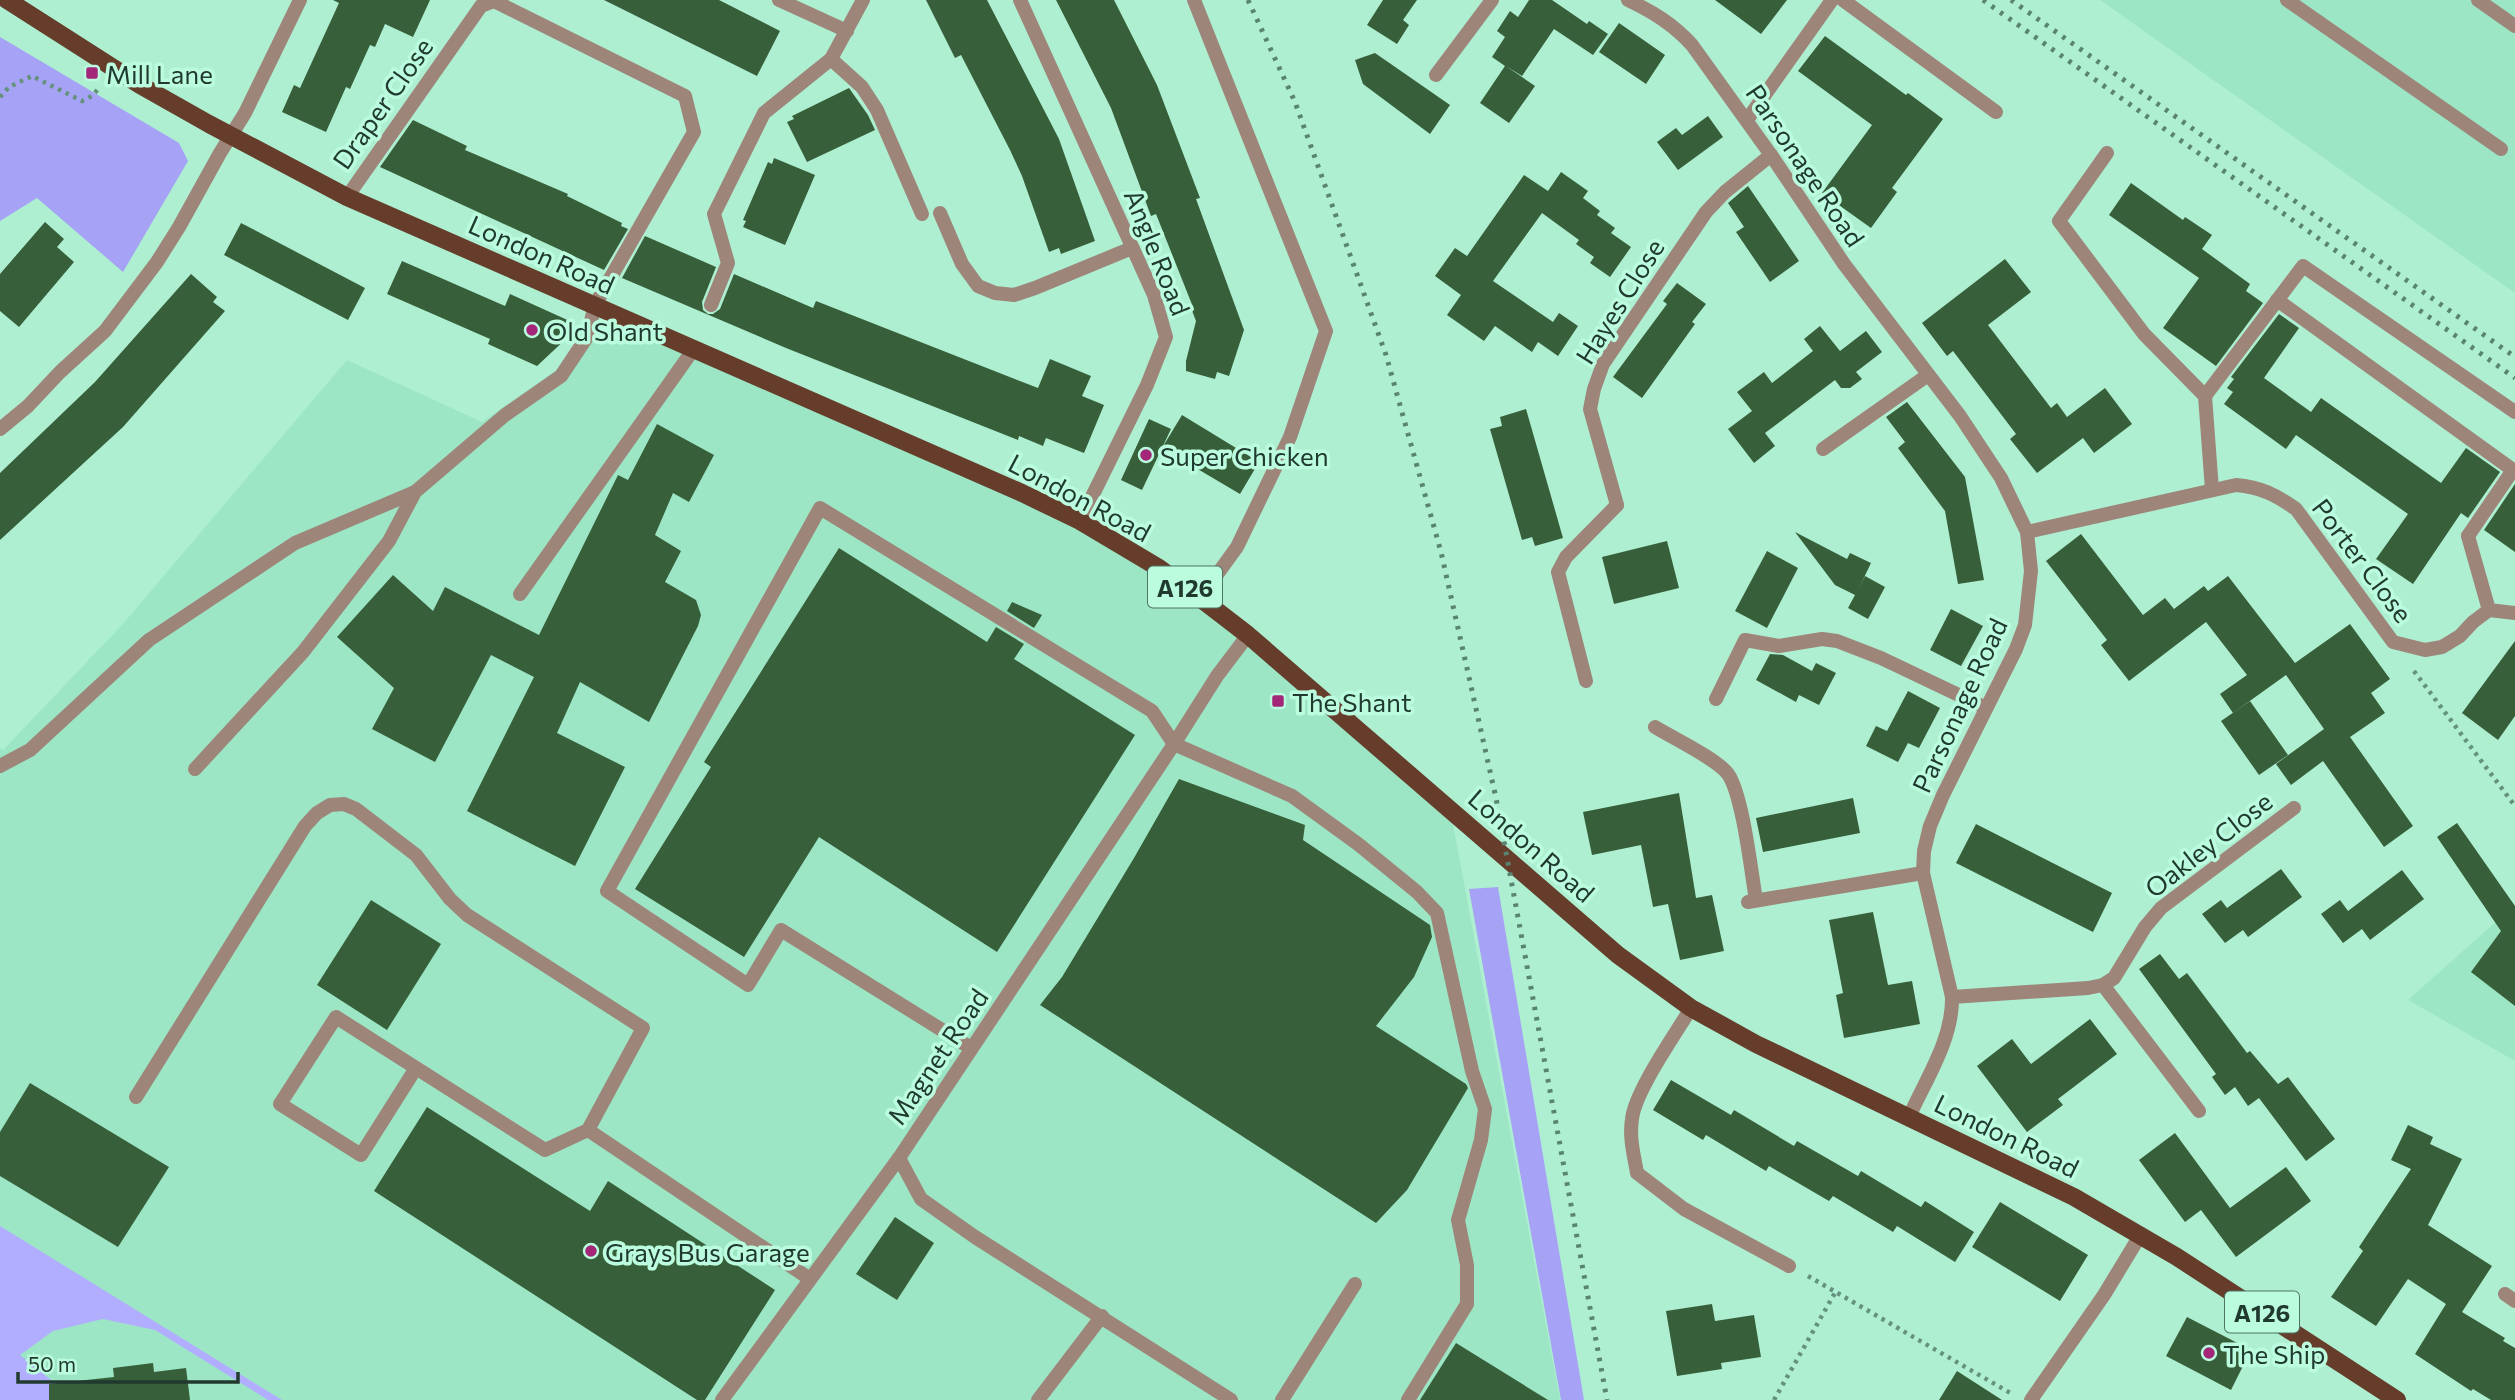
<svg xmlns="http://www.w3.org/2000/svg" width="2515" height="1400" font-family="Commissioner,sans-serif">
<rect width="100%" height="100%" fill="#aeefd2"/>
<g fill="#9ce6c5">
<path d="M 2100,0 L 2515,0 L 2515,293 Z"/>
<path d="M 632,322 L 1022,493 L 1159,568 L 1450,808 L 1560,1400 L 0,1400 L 0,748 L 3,750 L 122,625 L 347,360 L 482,422 L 572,359 L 586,333 Z"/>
<path d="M 2515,905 L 2515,1061 L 2408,1000 Z"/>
</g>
<path fill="#b1aeff" d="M 0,1226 L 282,1400 L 268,1400 L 155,1330 L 103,1319 L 53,1331 L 20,1355 L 71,1396 L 68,1400 L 0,1400 Z"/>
<g fill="#a6a2f5">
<path d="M 0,37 L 179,143 L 188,161 L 123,272 L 37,198 L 0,221 Z"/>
<path d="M 1498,887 L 1584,1400 L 1561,1400 L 1469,889 Z"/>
</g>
<g fill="#375f39">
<path d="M 333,0 L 430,0 L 413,37 L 385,24 L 375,47 L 370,45 L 350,89 L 346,87 L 326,132 L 282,112 L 294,85 L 300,88 L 339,3 Z"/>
<path d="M 604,0 L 719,0 L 780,31 L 757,76 Z"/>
<path d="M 926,0 L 987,0 L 1059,139 L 1095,241 L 1061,254 L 1059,248 L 1049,252 L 1022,176 L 1010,150 L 961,55 L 955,58 Z"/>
<path d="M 1056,0 L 1114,0 L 1157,85 L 1200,198 L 1196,199 L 1244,330 L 1229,376 L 1217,372 L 1215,379 L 1186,371 L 1186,361 L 1196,321 L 1191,308 L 1193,307 L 1156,214 L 1151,216 L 1111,108 Z"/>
<path d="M 1383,0 L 1417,0 L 1403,20 L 1409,25 L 1397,44 L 1367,25 Z"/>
<path d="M 1529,0 L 1552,0 L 1587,24 L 1589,21 L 1608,34 L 1593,55 L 1554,29 L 1522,76 L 1506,66 L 1535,86 L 1509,123 L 1480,103 L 1505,66 L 1492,57 L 1505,37 L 1497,31 L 1510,11 L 1518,17 Z"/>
<path d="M 1715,0 L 1787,0 L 1761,34 Z"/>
<path d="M 1619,23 L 1665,55 L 1646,84 L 1599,52 Z"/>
<path d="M 1825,36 L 1906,95 L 1908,93 L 1943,119 L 1892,188 L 1897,192 L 1871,228 L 1822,193 L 1872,125 L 1798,71 Z"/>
<path d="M 1375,53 L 1450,105 L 1430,134 L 1363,84 L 1355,60 Z"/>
<path d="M 849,88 L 868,115 L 875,130 L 807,162 L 787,122 L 794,119 L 792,116 Z"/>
<path d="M 1708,116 L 1723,137 L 1678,170 L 1657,142 L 1676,128 L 1682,135 Z"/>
<path d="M 413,120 L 467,146 L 465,150 L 568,194 L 567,196 L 622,223 L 621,226 L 628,229 L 604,270 L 380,167 Z"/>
<path d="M 774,158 L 815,175 L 785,245 L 743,227 L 746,221 L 743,220 L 768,162 L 772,164 Z"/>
<path d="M 1561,172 L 1588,191 L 1583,198 L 1600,211 L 1597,215 L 1615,228 L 1611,233 L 1631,247 L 1610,277 L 1590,263 L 1594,257 L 1576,244 L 1579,240 L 1542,213 L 1493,281 L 1553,322 L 1559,313 L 1578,326 L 1558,356 L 1538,342 L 1532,352 L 1495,326 L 1484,341 L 1447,315 L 1461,295 L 1435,276 L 1455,248 L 1467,256 L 1524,175 L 1548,191 Z"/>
<path d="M 2131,183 L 2183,220 L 2185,217 L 2212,235 L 2202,249 L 2250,284 L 2246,291 L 2263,303 L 2216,366 L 2163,328 L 2199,278 L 2109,215 Z"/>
<path d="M 1748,186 L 1799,261 L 1770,282 L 1736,232 L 1744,227 L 1728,203 Z"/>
<path d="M 45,222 L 64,239 L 57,247 L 74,262 L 19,327 L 0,311 L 0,274 Z"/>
<path d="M 241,223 L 365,288 L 348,320 L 224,255 Z"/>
<path d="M 645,236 L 716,267 L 702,302 L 703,310 L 708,314 L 713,314 L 720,309 L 734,274 L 813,308 L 816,301 L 1038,388 L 1050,359 L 1091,376 L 1082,396 L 1104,405 L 1084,453 L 1046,438 L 1043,446 L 1019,436 L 1018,440 L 786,348 L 622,278 Z"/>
<path d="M 2005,259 L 2031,292 L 1988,325 L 2051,408 L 2057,403 L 2067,417 L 2105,388 L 2132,424 L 2094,453 L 2083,438 L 2037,473 L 2010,439 L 2016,434 L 1953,351 L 1947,356 L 1922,323 Z"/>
<path d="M 402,261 L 505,306 L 510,294 L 574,323 L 568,337 L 537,366 L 488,344 L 490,339 L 387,294 Z"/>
<path d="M 191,274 L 217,297 L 213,302 L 225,311 L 123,427 L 0,540 L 0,473 L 95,382 Z"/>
<path d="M 1677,283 L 1706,304 L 1692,322 L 1695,324 L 1642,398 L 1613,377 L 1667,304 L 1663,301 Z"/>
<path d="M 2279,314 L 2299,328 L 2264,378 L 2311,412 L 2321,398 L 2441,483 L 2466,448 L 2500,472 L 2468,518 L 2461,513 L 2413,584 L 2376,559 L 2408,514 L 2296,435 L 2286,449 L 2224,404 L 2233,392 L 2227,388 L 2234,379 L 2231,377 Z"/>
<path d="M 1820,326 L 1840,351 L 1866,331 L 1882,352 L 1856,372 L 1862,379 L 1850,388 L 1841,388 L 1835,380 L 1765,433 L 1775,446 L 1754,463 L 1728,429 L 1752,411 L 1737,392 L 1764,372 L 1772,383 L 1813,351 L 1804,339 Z"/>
<path d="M 1907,402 L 1965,477 L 1984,580 L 1958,584 L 1945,511 L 1898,448 L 1905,442 L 1886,417 Z"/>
<path d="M 1526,409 L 1563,538 L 1535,546 L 1532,537 L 1522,540 L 1490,429 L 1502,426 L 1500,417 Z"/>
<path d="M 1182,415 L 1259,462 L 1240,494 L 1162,448 Z"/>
<path d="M 1149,419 L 1171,429 L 1142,490 L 1121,480 Z"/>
<path d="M 657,424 L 714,455 L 689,502 L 673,493 L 655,535 L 681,551 L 665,582 L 696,600 L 701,615 L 698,626 L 649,722 L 580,682 L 557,733 L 625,767 L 575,866 L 467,811 L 534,677 L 491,655 L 435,762 L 372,729 L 394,688 L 337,637 L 393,575 L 433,611 L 445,587 L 539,635 L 618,475 L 628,480 Z"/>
<path d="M 2515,484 L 2515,552 L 2484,530 Z"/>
<path d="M 1795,532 L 1847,559 L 1850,553 L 1871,563 L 1858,590 L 1865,576 L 1885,587 L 1868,619 L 1848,608 L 1855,595 L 1835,585 Z"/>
<path d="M 2081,534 L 2143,615 L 2165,598 L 2174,609 L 2204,586 L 2208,591 L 2228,576 L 2295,663 L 2350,624 L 2390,679 L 2371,693 L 2385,713 L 2350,737 L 2413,826 L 2384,847 L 2323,761 L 2291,785 L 2276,764 L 2324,729 L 2286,675 L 2233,713 L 2220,694 L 2247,675 L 2206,622 L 2129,681 L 2101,645 L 2107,640 L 2046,561 Z"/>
<path d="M 1667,541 L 1679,588 L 1614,604 L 1602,557 Z"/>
<path d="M 839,548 L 987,642 L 996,627 L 1024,644 L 1014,659 L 1135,735 L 997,952 L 819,837 L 744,957 L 635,889 L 711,767 L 704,762 Z"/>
<path d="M 1767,551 L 1798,568 L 1767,628 L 1735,611 Z"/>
<path d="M 1012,602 L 1042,615 L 1034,628 L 1007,611 Z"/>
<path d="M 1951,609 L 1983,626 L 1961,666 L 1930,650 Z"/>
<path d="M 2515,641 L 2515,716 L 2498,740 L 2462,713 Z"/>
<path d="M 1770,654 L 1783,655 L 1812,671 L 1816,663 L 1836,673 L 1819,705 L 1799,695 L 1796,702 L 1756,680 Z"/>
<path d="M 1908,691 L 1940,708 L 1919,748 L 1908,743 L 1898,762 L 1866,746 L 1876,726 L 1887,731 Z"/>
<path d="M 2250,701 L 2288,755 L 2259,775 L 2221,721 Z"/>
<path d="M 1179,779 L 1305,825 L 1303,840 L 1430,925 L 1432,937 L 1414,977 L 1376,1026 L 1466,1084 L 1468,1088 L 1407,1190 L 1376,1223 L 1040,1005 L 1062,977 L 1134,858 Z"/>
<path d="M 1679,793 L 1696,898 L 1712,895 L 1724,951 L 1680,960 L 1668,904 L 1653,907 L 1641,845 L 1592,855 L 1583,812 Z"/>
<path d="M 1853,798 L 1860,833 L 1763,852 L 1756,818 Z"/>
<path d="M 2457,823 L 2515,906 L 2515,1006 L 2471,972 L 2501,931 L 2437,837 Z"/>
<path d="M 1976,824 L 2112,893 L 2093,932 L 1956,863 Z"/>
<path d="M 2281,869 L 2302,897 L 2248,937 L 2243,930 L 2225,943 L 2202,914 L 2221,900 L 2227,908 Z"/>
<path d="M 2402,870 L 2424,899 L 2370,940 L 2362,929 L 2343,943 L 2321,914 L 2340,900 L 2348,911 Z"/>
<path d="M 371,900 L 441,944 L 387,1030 L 317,985 Z"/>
<path d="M 1873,912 L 1888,985 L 1912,981 L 1920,1024 L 1844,1038 L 1836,995 L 1843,993 L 1829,920 Z"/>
<path d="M 2160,954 L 2179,979 L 2187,973 L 2247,1053 L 2250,1051 L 2278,1084 L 2288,1077 L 2335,1139 L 2306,1161 L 2259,1098 L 2248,1106 L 2235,1087 L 2225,1095 L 2212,1077 L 2216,1074 L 2139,969 Z"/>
<path d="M 2090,1019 L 2117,1054 L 2058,1099 L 2063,1105 L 2027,1132 L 1977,1066 L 2012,1039 L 2031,1064 Z"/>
<path d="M 1671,1080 L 1731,1115 L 1734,1110 L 1794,1146 L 1797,1141 L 1858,1176 L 1861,1171 L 1921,1207 L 1925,1201 L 1974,1232 L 1955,1262 L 1897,1226 L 1893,1232 L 1833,1196 L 1829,1201 L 1769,1166 L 1766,1171 L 1706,1135 L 1703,1140 L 1653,1110 Z"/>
<path d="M 30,1083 L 169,1167 L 118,1247 L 0,1176 L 0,1132 Z"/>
<path d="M 427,1107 L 590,1211 L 608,1181 L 775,1290 L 705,1400 L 697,1400 L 374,1191 Z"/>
<path d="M 2408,1125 L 2433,1137 L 2430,1144 L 2462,1159 L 2428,1225 L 2492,1266 L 2462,1312 L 2505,1338 L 2503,1341 L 2515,1348 L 2515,1400 L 2491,1400 L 2473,1389 L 2471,1391 L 2415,1354 L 2446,1304 L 2408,1279 L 2376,1326 L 2331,1297 L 2363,1251 L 2359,1247 L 2411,1169 L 2391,1160 Z"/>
<path d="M 2175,1133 L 2230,1208 L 2286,1167 L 2311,1201 L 2236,1257 L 2201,1210 L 2185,1222 L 2139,1160 Z"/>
<path d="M 2000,1202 L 2088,1255 L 2060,1301 L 1972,1247 Z"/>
<path d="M 895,1217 L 934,1243 L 897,1300 L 856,1274 Z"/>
<path d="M 1712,1304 L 1715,1321 L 1754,1315 L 1761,1357 L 1721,1363 L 1722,1369 L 1677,1376 L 1666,1311 Z"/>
<path d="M 2187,1317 L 2251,1350 L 2231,1390 L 2166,1356 Z"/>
<path d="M 1456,1343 L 1548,1400 L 1420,1400 Z"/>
<path d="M 153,1363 L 154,1372 L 186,1368 L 190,1400 L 49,1400 L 49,1384 L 114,1377 L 113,1368 Z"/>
<path d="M 1957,1371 L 2002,1400 L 1939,1400 Z"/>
</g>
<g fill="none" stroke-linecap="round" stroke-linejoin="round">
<g stroke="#65927e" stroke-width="4.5" stroke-dasharray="3.5 5" stroke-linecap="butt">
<path d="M 0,97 L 9,87 L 32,76 L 82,101 L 92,96 L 100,87"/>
<path d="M 2414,671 L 2515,806"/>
<path d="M 1808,1276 L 2012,1394"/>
<path d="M 1774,1400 L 1836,1291"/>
</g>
<g stroke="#9e857a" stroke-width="14">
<path d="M 1194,0 L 1326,331 L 1290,437 L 1237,547 L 1200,598"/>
<path d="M 1843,0 L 1996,112"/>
<path d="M 2287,0 L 2501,149"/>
<path d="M 831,59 L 862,87 L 877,110 L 922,214"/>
<path d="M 1747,120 L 1832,0"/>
<path d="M 940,213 L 962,264 L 978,286 L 995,293 L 1014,295 L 1035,288 L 1132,248"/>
<path d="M 2277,300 L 2513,470 L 2468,536"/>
<path d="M 2205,396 L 2303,266 L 2515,412"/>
<path d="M 520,594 L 693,350"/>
<path d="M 1586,681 L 1558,572 L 1566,557 L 1617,505"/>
<path d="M 1716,699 L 1745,640 L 1779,646 L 1822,639 L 1837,641 L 1881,658 L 1986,708"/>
<path d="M 1655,727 C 1673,738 1717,759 1728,774 C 1743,796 1751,871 1756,900"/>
<path d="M 0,766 L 30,750 L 149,640 L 295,543 L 415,492"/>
<path d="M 195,769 L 303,652 L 389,541 L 415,492 L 505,415 L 561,376 L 587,337 L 595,305 L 694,132 L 685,96 L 494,1 L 481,6 L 347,197"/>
<path d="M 971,1048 L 781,930 L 748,985 L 607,891 L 820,508 L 1152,711 L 1174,744 L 1292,796 L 1358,844 L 1417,892 L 1437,913 L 1472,1071 L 1485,1109 L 1481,1140 L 1458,1220 L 1467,1265 L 1467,1304 L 1408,1400"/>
<path d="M 416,1068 L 361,1155 L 280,1104 L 336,1017 L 545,1150 L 588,1130"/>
<path d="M 136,1097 L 305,826 L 317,813 L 330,805 L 344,804 L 356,809 L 416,855 L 450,899 L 467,915 L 643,1028 L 588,1130 L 810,1279"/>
<path d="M 2505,1294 L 2515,1301"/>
<path d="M 1282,1400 L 1355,1284"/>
</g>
<g stroke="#9e857a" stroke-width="14">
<path d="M 779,0 L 847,31"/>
<path d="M 1020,0 L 1154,295 L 1166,337 L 1147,385 L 1080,521"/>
<path d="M 1628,0 C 1653,12 1673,24 1692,45 L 1771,155 L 1844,264 L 1960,416 L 2001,478 L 2027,532 L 2031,571 L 2025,625 L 2016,649 L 1943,795 L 1930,826 L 1924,851 L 1923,873 L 1952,997 C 1953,1039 1926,1079 1909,1117"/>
<path d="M 2478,0 L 2515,26"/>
<path d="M 1436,75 L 1492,0"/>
<path d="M 2107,153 L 2059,221 L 2144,334 L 2205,396 L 2212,490"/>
<path d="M 711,305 L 728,263 L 714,214 L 764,113 L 831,59 L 863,0"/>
<path d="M 0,429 L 28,406 L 60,372 L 105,331 L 157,262 L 179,227 L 220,153 L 245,113 L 300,0"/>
<path d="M 1823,449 L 1928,375"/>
<path d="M 1617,505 L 1590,409 L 1594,389 L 1603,364 L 1706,212 L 1725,192 L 1771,155"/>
<path d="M 2027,532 L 2236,485 C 2261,487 2276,495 2296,509 L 2393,642 L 2425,650 L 2442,647 L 2460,636 L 2473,622 L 2489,610"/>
<path d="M 2468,536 L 2489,610 L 2515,613"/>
<path d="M 1748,902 L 1923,873"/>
<path d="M 1952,997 L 2088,988 L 2103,985"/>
<path d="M 1691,1008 C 1675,1035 1635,1091 1632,1119 C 1629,1138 1634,1155 1637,1173 L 1684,1209 L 1789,1266"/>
<path d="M 2199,1111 L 2103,985 L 2114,978 L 2145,927 L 2161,908 L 2294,808"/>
<path d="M 899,1158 L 921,1199 L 975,1237 L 1231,1400"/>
<path d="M 722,1400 L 899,1158 L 1174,744 L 1217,676 L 1248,635"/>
<path d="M 1038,1400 L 1102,1316"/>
<path d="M 2031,1400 L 2104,1295 L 2141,1234"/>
</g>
<path stroke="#653d2a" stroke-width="18" d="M 7,0 L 140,85 L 209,124 L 347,197 L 1022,493 L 1080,521 L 1159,568 L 1200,598 L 1248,635 L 1618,955 L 1691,1008 L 1756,1044 L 2074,1197 L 2177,1257 L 2397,1400"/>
<g stroke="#5a8472" stroke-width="5" stroke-dasharray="3.5 7" stroke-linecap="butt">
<path d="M 1248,0 L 1295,102 L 1386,355 L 1441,552 L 1496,798 L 1607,1400"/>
<path d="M 1983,0 L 2515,378"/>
<path d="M 2011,0 L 2515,357"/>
</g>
</g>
<g fill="#a32679" stroke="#bbfcdf" stroke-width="2.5">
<rect x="85" y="66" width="14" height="14" rx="3.5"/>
<circle cx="532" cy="330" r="7"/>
<circle cx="1146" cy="455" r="7"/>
<rect x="1271" y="694" width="14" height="14" rx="3.5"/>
<circle cx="591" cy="1251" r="7"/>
<circle cx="2209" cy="1353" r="7"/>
</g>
<g text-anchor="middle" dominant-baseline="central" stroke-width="7" stroke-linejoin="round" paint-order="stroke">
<g fill="#bbfcdf" stroke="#4e7464" stroke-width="2">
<rect x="1148" y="566.5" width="74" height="41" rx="5"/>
<rect x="2225" y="1291.5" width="74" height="41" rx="5"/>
</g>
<g font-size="24" font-weight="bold" fill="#203a2f">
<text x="1185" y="587">A126</text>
<text x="2262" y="1312">A126</text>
</g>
<g font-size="26" fill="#203a2f" stroke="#bbfcdf" text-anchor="start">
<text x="106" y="73">Mill Lane</text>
<text x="546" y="330">Old Shant</text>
<text x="1160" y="455">Super Chicken</text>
<text x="1292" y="701">The Shant</text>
<text x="605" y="1251">Grays Bus Garage</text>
<text x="2223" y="1353">The Ship</text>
</g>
<g font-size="26" fill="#203a2f" stroke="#bbfcdf">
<text transform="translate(382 103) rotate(-55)">Draper Close</text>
<text transform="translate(1806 165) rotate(56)">Parsonage Road</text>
<text transform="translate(1158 252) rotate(68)">Angle Road</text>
<text transform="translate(542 254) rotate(24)">London Road</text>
<text transform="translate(1619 301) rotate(-58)">Hayes Close</text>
<text transform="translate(1080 497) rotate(28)">London Road</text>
<text transform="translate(2363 560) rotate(53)">Porter Close</text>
<text transform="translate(1959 705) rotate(-65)">Parsonage Road</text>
<text transform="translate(2208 844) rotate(-38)">Oakley Close</text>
<text transform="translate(1532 845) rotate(41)">London Road</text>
<text transform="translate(937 1056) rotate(-56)">Magnet Road</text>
<text transform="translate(2007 1135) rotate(26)">London Road</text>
</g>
</g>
<path d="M18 1372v10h220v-10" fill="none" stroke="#203a2f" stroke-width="3.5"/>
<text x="28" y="1372" font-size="21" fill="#203a2f" stroke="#bbfcdf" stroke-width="5" paint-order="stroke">50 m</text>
</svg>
